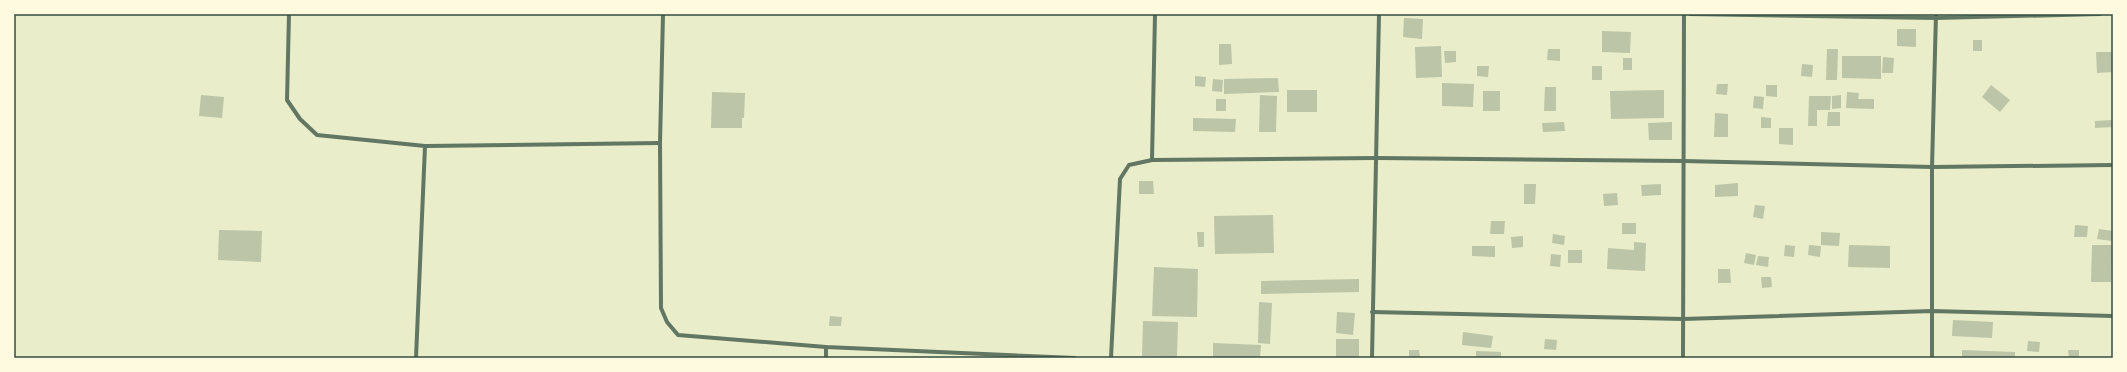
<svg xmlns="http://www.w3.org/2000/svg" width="2127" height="372" font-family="'Varela Round',sans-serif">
<rect width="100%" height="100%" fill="#e9edc9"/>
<g fill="#bcc5a7">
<path d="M 1404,18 L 1423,19 L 1422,39 L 1403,37 Z"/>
<path d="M 1897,29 L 1916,29 L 1916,47 L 1897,46 Z"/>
<path d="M 1602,31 L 1631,32 L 1630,53 L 1602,52 Z"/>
<rect x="1973" y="40" width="9" height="11"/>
<path d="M 1219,44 L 1231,44 L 1232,64 L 1219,65 Z"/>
<path d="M 1441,46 L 1442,77 L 1416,78 L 1415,47 Z"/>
<path d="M 1548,49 L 1560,49 L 1560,61 L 1547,60 Z"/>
<path d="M 1827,49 L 1838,49 L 1837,80 L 1826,80 Z"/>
<path d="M 1444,51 L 1456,51 L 1456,62 L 1445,63 Z"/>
<path d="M 2096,52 L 2113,52 L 2113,72 L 2097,73 Z"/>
<path d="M 1842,56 L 1881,56 L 1881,79 L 1842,78 Z"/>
<path d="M 1883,57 L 1894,58 L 1893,73 L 1882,73 Z"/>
<rect x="1623" y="58" width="9" height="12"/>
<path d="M 1802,64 L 1813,65 L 1812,77 L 1801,76 Z"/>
<path d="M 1477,66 L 1489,66 L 1488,77 L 1477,76 Z"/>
<rect x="1592" y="66" width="10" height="14"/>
<path d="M 1195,76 L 1206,77 L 1205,87 L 1195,86 Z"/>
<path d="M 1278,78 L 1279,92 L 1224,94 L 1224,79 Z"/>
<path d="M 1213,79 L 1223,80 L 1222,92 L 1212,91 Z"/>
<path d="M 1442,83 L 1474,84 L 1473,107 L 1442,106 Z"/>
<path d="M 1717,84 L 1728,84 L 1727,95 L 1716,94 Z"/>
<path d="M 1766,85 L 1777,85 L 1777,97 L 1766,96 Z"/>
<path d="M 1991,85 L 2010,100 L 2000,112 L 1982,97 Z"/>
<path d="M 1545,87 L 1556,87 L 1556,111 L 1544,111 Z"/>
<rect x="1287" y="90" width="30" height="22"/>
<path d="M 1664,90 L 1664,118 L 1611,119 L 1610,91 Z"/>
<rect x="1483" y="91" width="17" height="20"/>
<path d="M 712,92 L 745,93 L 744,118 L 742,118 L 742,128 L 711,128 Z"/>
<path d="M 1847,92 L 1859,93 L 1858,99 L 1874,99 L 1874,109 L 1846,108 Z"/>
<path d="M 201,95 L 224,97 L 222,118 L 199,116 Z"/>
<path d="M 1260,95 L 1277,96 L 1276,132 L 1259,132 Z"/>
<path d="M 1841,95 L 1841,108 L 1832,109 L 1832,96 Z"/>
<path d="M 1754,96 L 1764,97 L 1763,109 L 1753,108 Z"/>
<path d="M 1809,96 L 1831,96 L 1830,110 L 1817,110 L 1817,126 L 1808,126 Z"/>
<rect x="1216" y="99" width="10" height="12"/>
<path d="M 1828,112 L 1840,112 L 1840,126 L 1827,126 Z"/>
<path d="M 1715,113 L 1728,114 L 1728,137 L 1714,137 Z"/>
<path d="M 1761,117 L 1771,118 L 1771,128 L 1761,128 Z"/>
<path d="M 1193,118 L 1236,119 L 1235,132 L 1193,131 Z"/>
<path d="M 2113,120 L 2113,127 L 2095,128 L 2095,121 Z"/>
<path d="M 1564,122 L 1565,131 L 1543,132 L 1542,123 Z"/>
<path d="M 1672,122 L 1672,140 L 1649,140 L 1648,123 Z"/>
<path d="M 1779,128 L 1793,128 L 1793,145 L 1779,144 Z"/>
<path d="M 1139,181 L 1153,181 L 1154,194 L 1139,194 Z"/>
<path d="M 1738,183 L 1738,196 L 1715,197 L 1715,185 Z"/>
<path d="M 1524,184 L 1536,184 L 1535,204 L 1524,204 Z"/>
<path d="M 1661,184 L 1661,195 L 1642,196 L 1641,185 Z"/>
<path d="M 1617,193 L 1618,205 L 1604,206 L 1603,194 Z"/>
<path d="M 1755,205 L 1765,206 L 1763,219 L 1753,217 Z"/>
<path d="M 1273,215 L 1274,253 L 1215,254 L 1214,216 Z"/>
<path d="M 1491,221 L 1505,221 L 1504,234 L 1490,234 Z"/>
<rect x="1622" y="223" width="14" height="11"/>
<path d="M 2075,225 L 2088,226 L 2087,237 L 2074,237 Z"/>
<path d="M 2099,229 L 2113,231 L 2112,241 L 2097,239 Z"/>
<path d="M 219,230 L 262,231 L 261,262 L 218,260 Z"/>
<path d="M 1197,232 L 1204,232 L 1204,247 L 1198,247 Z"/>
<path d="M 1821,232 L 1840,233 L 1839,246 L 1821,245 Z"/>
<path d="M 1553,234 L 1565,236 L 1564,245 L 1552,243 Z"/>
<path d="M 1523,236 L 1523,247 L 1512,248 L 1511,237 Z"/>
<path d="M 1634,242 L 1646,243 L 1645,271 L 1607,269 L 1608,248 L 1634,250 Z"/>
<path d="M 1785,245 L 1795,246 L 1794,257 L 1784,256 Z"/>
<path d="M 1809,245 L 1821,246 L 1820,257 L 1808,255 Z"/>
<path d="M 1849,245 L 1890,246 L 1890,268 L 1848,267 Z"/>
<path d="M 2092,245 L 2112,245 L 2111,282 L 2091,282 Z"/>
<path d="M 1472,246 L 1495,246 L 1495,257 L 1472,256 Z"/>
<rect x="1568" y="250" width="14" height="13"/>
<path d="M 1746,253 L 1756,255 L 1754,265 L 1744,263 Z"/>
<path d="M 1551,254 L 1561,255 L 1560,267 L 1550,266 Z"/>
<path d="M 1758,256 L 1769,257 L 1768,267 L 1756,265 Z"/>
<path d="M 1154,267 L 1198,269 L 1197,317 L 1152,316 Z"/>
<path d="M 1718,269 L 1730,269 L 1731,283 L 1718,283 Z"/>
<path d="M 1761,277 L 1771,277 L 1772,287 L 1762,288 Z"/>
<path d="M 1359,279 L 1359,292 L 1261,294 L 1261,281 Z"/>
<path d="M 1259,302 L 1272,303 L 1270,344 L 1258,343 Z"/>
<path d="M 1337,312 L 1355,313 L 1353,335 L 1336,333 Z"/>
<path d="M 830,316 L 842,317 L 841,326 L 829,326 Z"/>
<path d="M 1953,320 L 1993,322 L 1992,338 L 1952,336 Z"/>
<path d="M 1143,321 L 1178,322 L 1177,357 L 1142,356 Z"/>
<path d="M 1463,332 L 1493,336 L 1491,348 L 1462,345 Z"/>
<rect x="1336" y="339" width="23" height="19"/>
<path d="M 1545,339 L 1557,340 L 1556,350 L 1544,349 Z"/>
<path d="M 2028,341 L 2040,342 L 2039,352 L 2027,351 Z"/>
<path d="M 1213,343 L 1261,345 L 1260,358 L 1213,358 Z"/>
<path d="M 1409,350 L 1419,350 L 1420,358 L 1409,358 Z"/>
<path d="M 1962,350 L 2015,352 L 2015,358 L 1962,358 Z"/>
<path d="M 2068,350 L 2079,350 L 2079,358 L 2069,358 Z"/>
<path d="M 1476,351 L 1501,352 L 1501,358 L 1476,358 Z"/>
</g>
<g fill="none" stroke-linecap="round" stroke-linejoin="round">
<g stroke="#617663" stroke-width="4">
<path d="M 289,14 L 287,100 L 300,119 L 317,135 L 425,146 L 416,358"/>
<path d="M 663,14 L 660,143 L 661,308 L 667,322 L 678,335 L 826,347 L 1075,358"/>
<path d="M 1155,14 L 1152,160 L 1377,158 L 1683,161 L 1932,167 L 2113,165"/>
<path d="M 1690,14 L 1936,18 L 2100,14"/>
<path d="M 425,146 L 660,143"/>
<path d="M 1372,312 L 1683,319 L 1932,311 L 2113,316"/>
<path d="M 826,358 L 826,347"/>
<path d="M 1111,358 L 1120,179 L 1129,165 L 1152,160"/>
<path d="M 1372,358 L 1379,14"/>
<path d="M 1683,358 L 1684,14"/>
<path d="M 1932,358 L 1932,167 L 1936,14"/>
</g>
</g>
<rect width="2127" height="372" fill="none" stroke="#fefae0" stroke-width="30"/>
<rect x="15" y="15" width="2097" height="342" fill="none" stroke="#344e41" stroke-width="1.5"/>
</svg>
